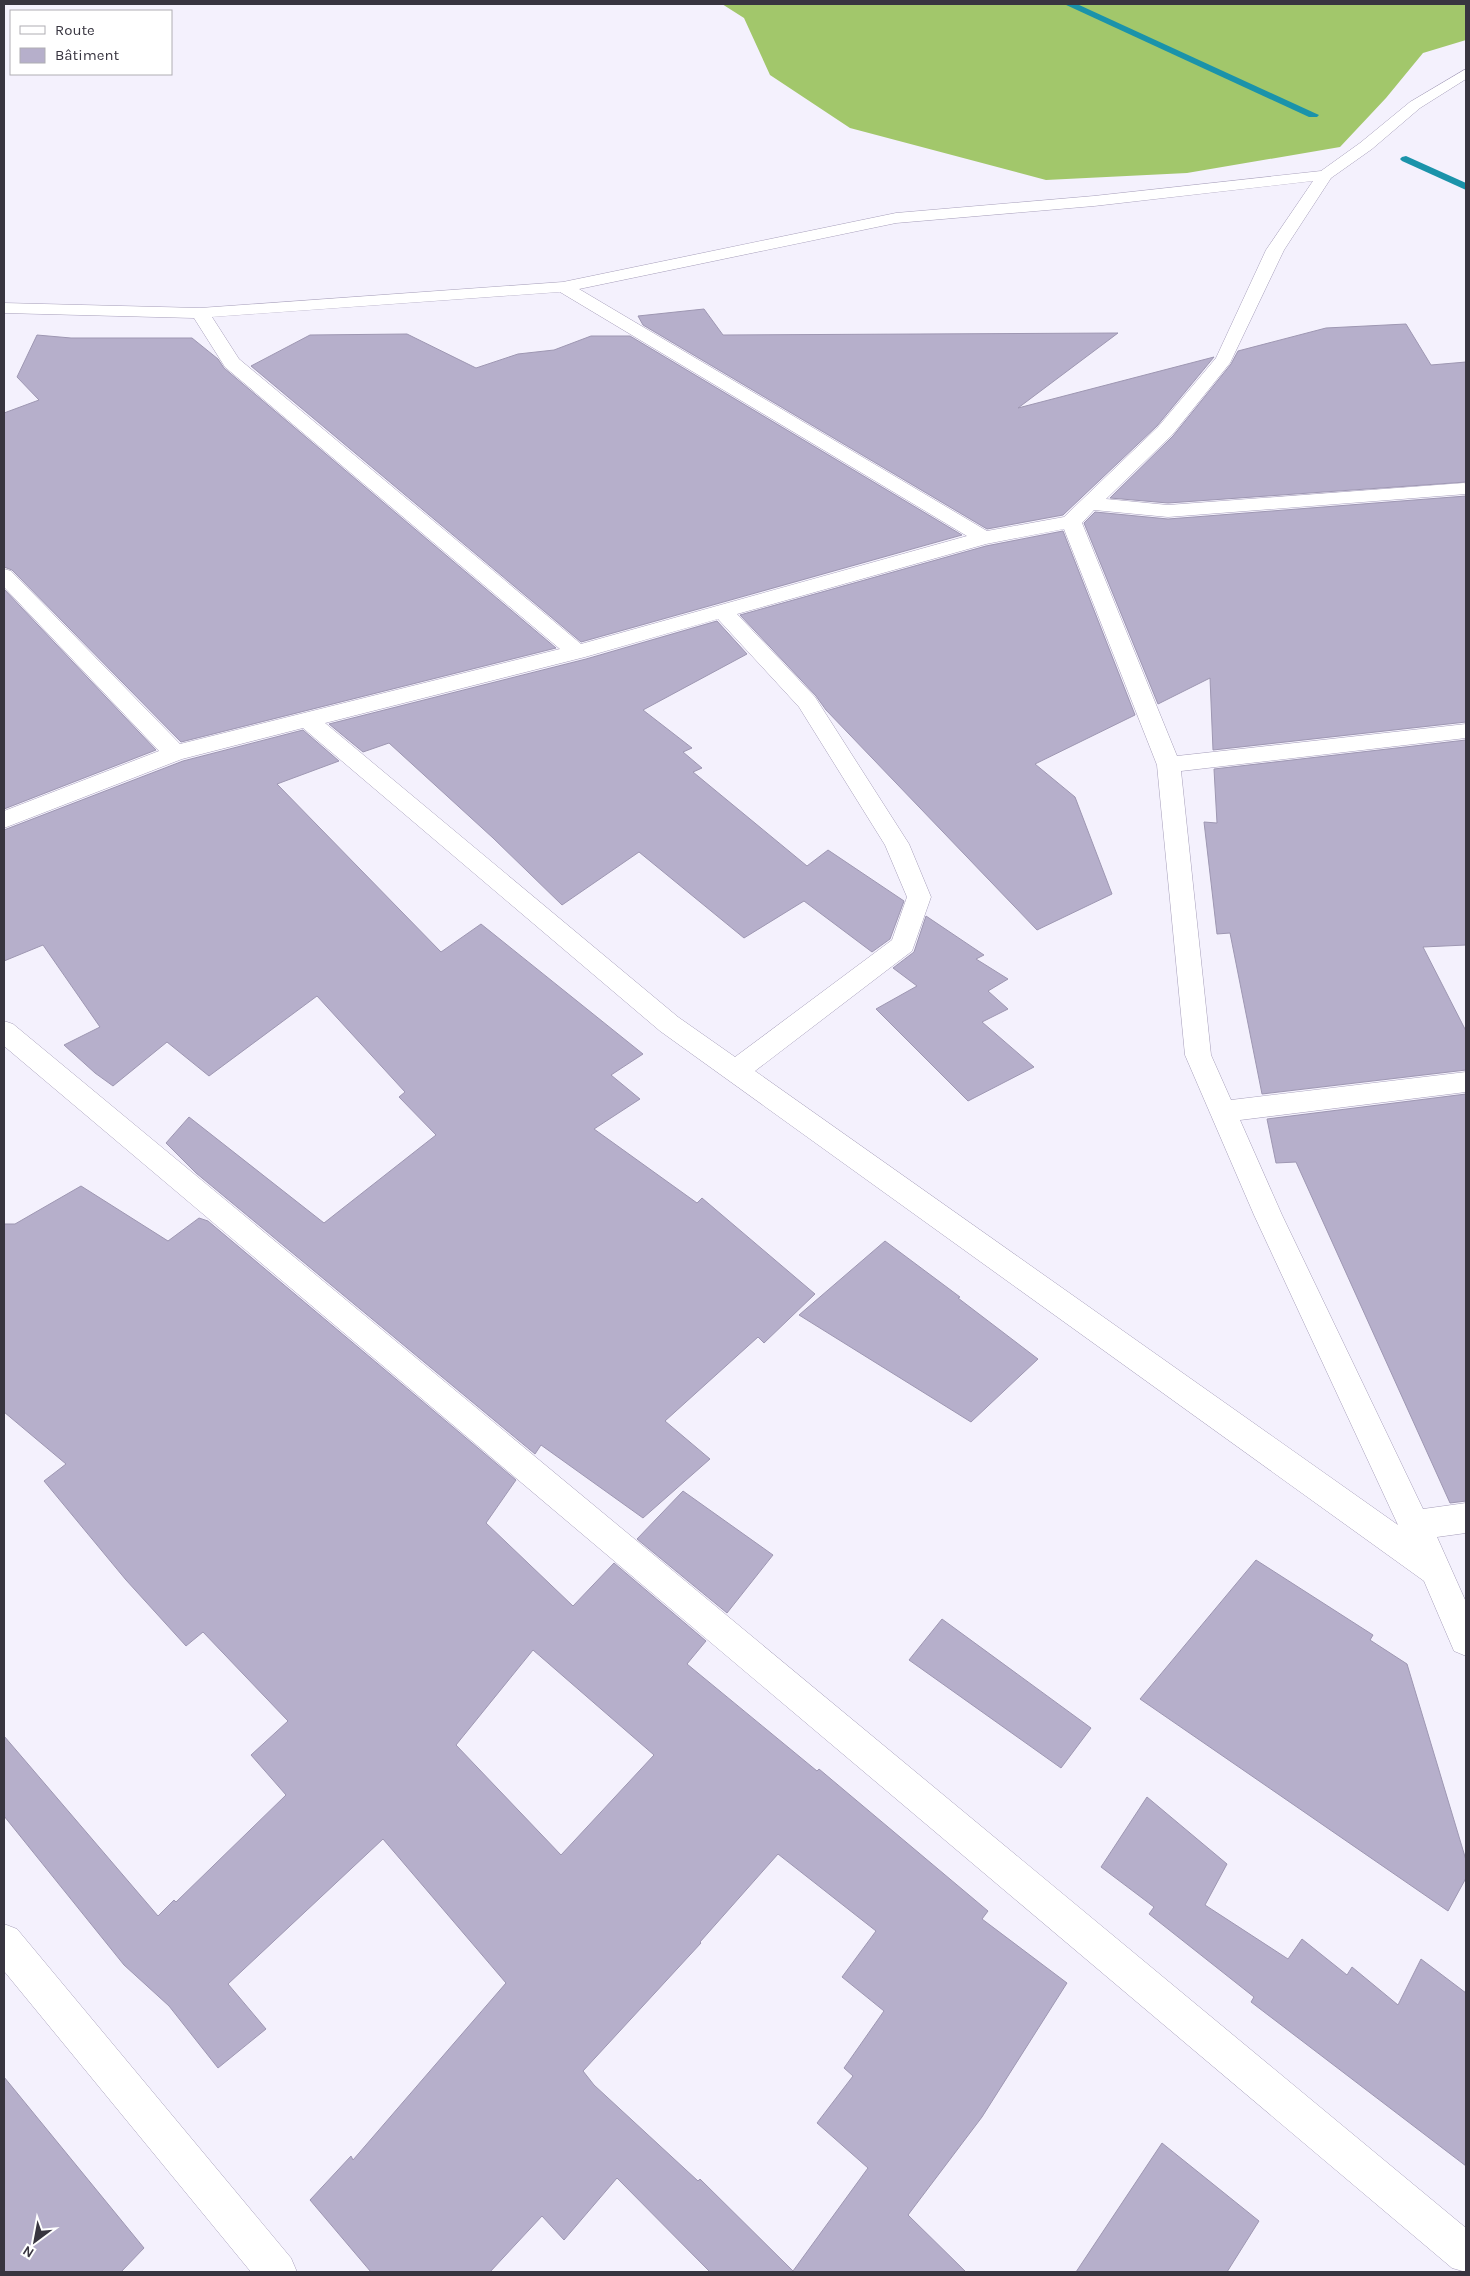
<svg xmlns="http://www.w3.org/2000/svg" width="1470" height="2276" font-family="Karla,sans-serif">
<rect width="100%" height="100%" fill="#f4f1fd"/>
<path fill="#a2c76b" d="M 722,4 L 1466,4 L 1466,40 L 1423,53 L 1386,98 L 1340,147 L 1187,173 L 1046,180 L 850,128 L 770,75 L 744,18 Z"/>
<g fill="none" stroke-linecap="round" stroke-linejoin="round">
<g fill="#1b93aa" fill-rule="evenodd">
<path d="M 1064,4 L 1077,4 L 1319,115 L 1317,117 L 1309,117 Z"/>
<path d="M 1406,156 L 1466,183 L 1466,190 L 1402,161 L 1400,159 L 1402,157 Z"/>
</g>
</g>
<g fill="#b6afcb" stroke="#9e97b2" fill-rule="evenodd">
<path d="M 704,309 L 723,335 L 1118,333 L 1018,408 L 1214,357 L 1157,426 L 1063,515 L 987,529 L 643,325 L 638,316 Z"/>
<path d="M 1406,324 L 1431,365 L 1466,362 L 1466,482 L 1168,503 L 1110,498 L 1173,436 L 1231,364 L 1238,351 L 1326,328 Z"/>
<path d="M 407,334 L 476,368 L 518,354 L 554,350 L 591,336 L 630,336 L 962,535 L 581,642 L 251,366 L 310,335 Z"/>
<path d="M 37,335 L 71,338 L 192,338 L 218,359 L 224,368 L 556,648 L 181,742 L 12,570 L 4,567 L 4,413 L 39,400 L 17,377 Z"/>
<path d="M 1466,496 L 1466,722 L 1213,750 L 1210,678 L 1158,704 L 1084,523 L 1095,512 L 1168,519 Z"/>
<path d="M 1063,531 L 1135,715 L 1035,764 L 1075,797 L 1112,894 L 1037,930 L 826,710 L 816,696 L 740,615 L 986,546 Z"/>
<path d="M 4,589 L 156,750 L 4,809 Z"/>
<path d="M 717,621 L 747,654 L 643,710 L 692,748 L 683,752 L 702,768 L 693,772 L 807,866 L 828,850 L 904,901 L 890,939 L 872,952 L 804,901 L 744,938 L 639,852 L 562,905 L 493,838 L 389,743 L 363,752 L 329,724 L 586,659 Z"/>
<path d="M 303,730 L 339,761 L 277,784 L 441,952 L 481,924 L 643,1054 L 611,1075 L 640,1099 L 594,1129 L 697,1203 L 702,1198 L 815,1294 L 764,1343 L 758,1337 L 665,1421 L 710,1459 L 643,1518 L 541,1445 L 535,1454 L 196,1173 L 166,1143 L 189,1117 L 324,1223 L 436,1135 L 399,1097 L 405,1092 L 317,996 L 209,1076 L 167,1042 L 113,1086 L 95,1073 L 64,1045 L 100,1027 L 43,945 L 4,961 L 4,830 L 183,761 Z"/>
<path d="M 1466,740 L 1466,945 L 1423,947 L 1466,1031 L 1466,1070 L 1262,1094 L 1230,933 L 1217,934 L 1204,822 L 1217,823 L 1214,769 Z"/>
<path d="M 926,916 L 984,955 L 976,959 L 1008,979 L 988,991 L 1008,1009 L 982,1022 L 1034,1067 L 968,1101 L 876,1009 L 917,986 L 893,968 L 914,952 Z"/>
<path d="M 1466,1094 L 1466,1501 L 1450,1503 L 1296,1162 L 1276,1163 L 1267,1119 Z"/>
<path d="M 81,1186 L 168,1241 L 199,1218 L 208,1221 L 516,1480 L 486,1523 L 573,1606 L 614,1563 L 706,1641 L 687,1664 L 817,1771 L 819,1769 L 988,1911 L 982,1919 L 1067,1983 L 982,2117 L 908,2215 L 966,2272 L 710,2272 L 617,2178 L 564,2240 L 542,2216 L 490,2272 L 371,2272 L 310,2200 L 351,2156 L 353,2160 L 506,1983 L 383,1839 L 228,1984 L 266,2029 L 218,2068 L 169,2006 L 124,1965 L 4,1816 L 4,1736 L 158,1916 L 174,1900 L 176,1902 L 286,1795 L 251,1755 L 288,1721 L 203,1632 L 186,1646 L 126,1580 L 44,1481 L 66,1464 L 4,1412 L 4,1224 L 15,1224 ZM 533,1650 L 654,1755 L 561,1855 L 456,1745 ZM 778,1854 L 876,1931 L 842,1977 L 884,2011 L 844,2068 L 853,2076 L 817,2123 L 868,2168 L 793,2271 L 700,2179 L 698,2181 L 594,2085 L 583,2071 L 701,1943 L 700,1942 Z"/>
<path d="M 885,1241 L 960,1297 L 958,1298 L 1038,1359 L 971,1422 L 799,1315 Z"/>
<path d="M 683,1491 L 773,1555 L 727,1613 L 637,1539 Z"/>
<path d="M 1256,1560 L 1373,1635 L 1370,1640 L 1407,1664 L 1466,1860 L 1466,1878 L 1448,1911 L 1140,1699 Z"/>
<path d="M 942,1619 L 1091,1728 L 1061,1768 L 909,1660 Z"/>
<path d="M 1147,1797 L 1227,1864 L 1205,1905 L 1288,1959 L 1302,1939 L 1347,1975 L 1352,1967 L 1398,2005 L 1421,1959 L 1466,1993 L 1466,2166 L 1251,2002 L 1254,1997 L 1149,1914 L 1154,1907 L 1101,1867 Z"/>
<path d="M 4,2077 L 144,2248 L 121,2272 L 4,2272 Z"/>
<path d="M 1162,2143 L 1259,2221 L 1227,2272 L 1076,2272 Z"/>
</g>
<g fill="none" stroke-linecap="round" stroke-linejoin="round">
<g stroke="#a69eba" stroke-width="1">
<g id="minor">
<path d="M 1466,69 L 1466,79 L 1420,108 L 1372,149 L 1331,178 L 1284,250 L 1230,363 L 1172,435 L 1106,499 L 1168,505 L 1464,483 L 1466,484 L 1466,494 L 1168,517 L 1094,510 L 1082,523 L 1177,756 L 1466,724 L 1466,738 L 1181,771 L 1211,1055 L 1231,1100 L 1466,1072 L 1466,1092 L 1240,1120 L 1282,1215 L 1423,1509 L 1466,1503 L 1466,1533 L 1437,1537 L 1466,1602 L 1466,1656 L 1454,1651 L 1424,1581 L 660,1031 L 303,728 L 182,759 L 4,828 L 4,811 L 159,751 L 4,587 L 4,569 L 11,571 L 180,744 L 560,649 L 225,367 L 194,318 L 4,313 L 4,303 L 200,308 L 563,282 L 896,213 L 1094,196 L 1321,171 L 1360,143 L 1410,102 ZM 1313,181 L 1266,250 L 1216,358 L 1158,427 L 1064,517 L 987,531 L 579,289 L 896,223 L 1094,206 ZM 560,292 L 967,536 L 581,644 L 239,359 L 212,317 ZM 1064,529 L 1157,765 L 1185,1055 L 1254,1215 L 1398,1525 L 755,1071 L 912,951 L 931,897 L 909,844 L 815,697 L 737,614 L 986,544 ZM 718,619 L 799,707 L 885,845 L 907,897 L 892,940 L 735,1057 L 678,1017 L 325,723 L 585,657 Z"/>
<path d="M 4,1021 L 13,1024 L 1466,2228 L 1466,2272 L 1452,2268 L 4,1046 Z"/>
<path d="M 4,1924 L 17,1929 L 291,2258 L 297,2272 L 251,2272 L 4,1971 Z"/>
</g>
</g>
<use href="#minor" fill="#fff" fill-rule="evenodd"/>
</g>
<rect width="1470" height="2276" fill="none" stroke="#383540" stroke-width="10"/>
<rect x="10" y="10" width="162" height="65" fill="#ffffff" stroke="#afaeb3"/>
<rect x="20" y="26" width="25" height="8" fill="#ffffff" stroke="#afaeb3"/>
<text x="55" y="35" font-size="15" fill="#383540">Route</text>
<rect x="20" y="48" width="25" height="15" fill="#b6afcb" stroke="#afaeb3"/>
<text x="55" y="60" font-size="15" fill="#383540">Bâtiment</text>
<g transform="translate(35 2241) rotate(212)" stroke="#ffffff" stroke-width="4" paint-order="stroke">
<path d="M0-4L9 19L0 12L-9 19Z" fill="#383540"/>
<text y="-8" font-size="14" font-weight="bold" text-anchor="middle" fill="#383540">N</text>
</g>
</svg>
